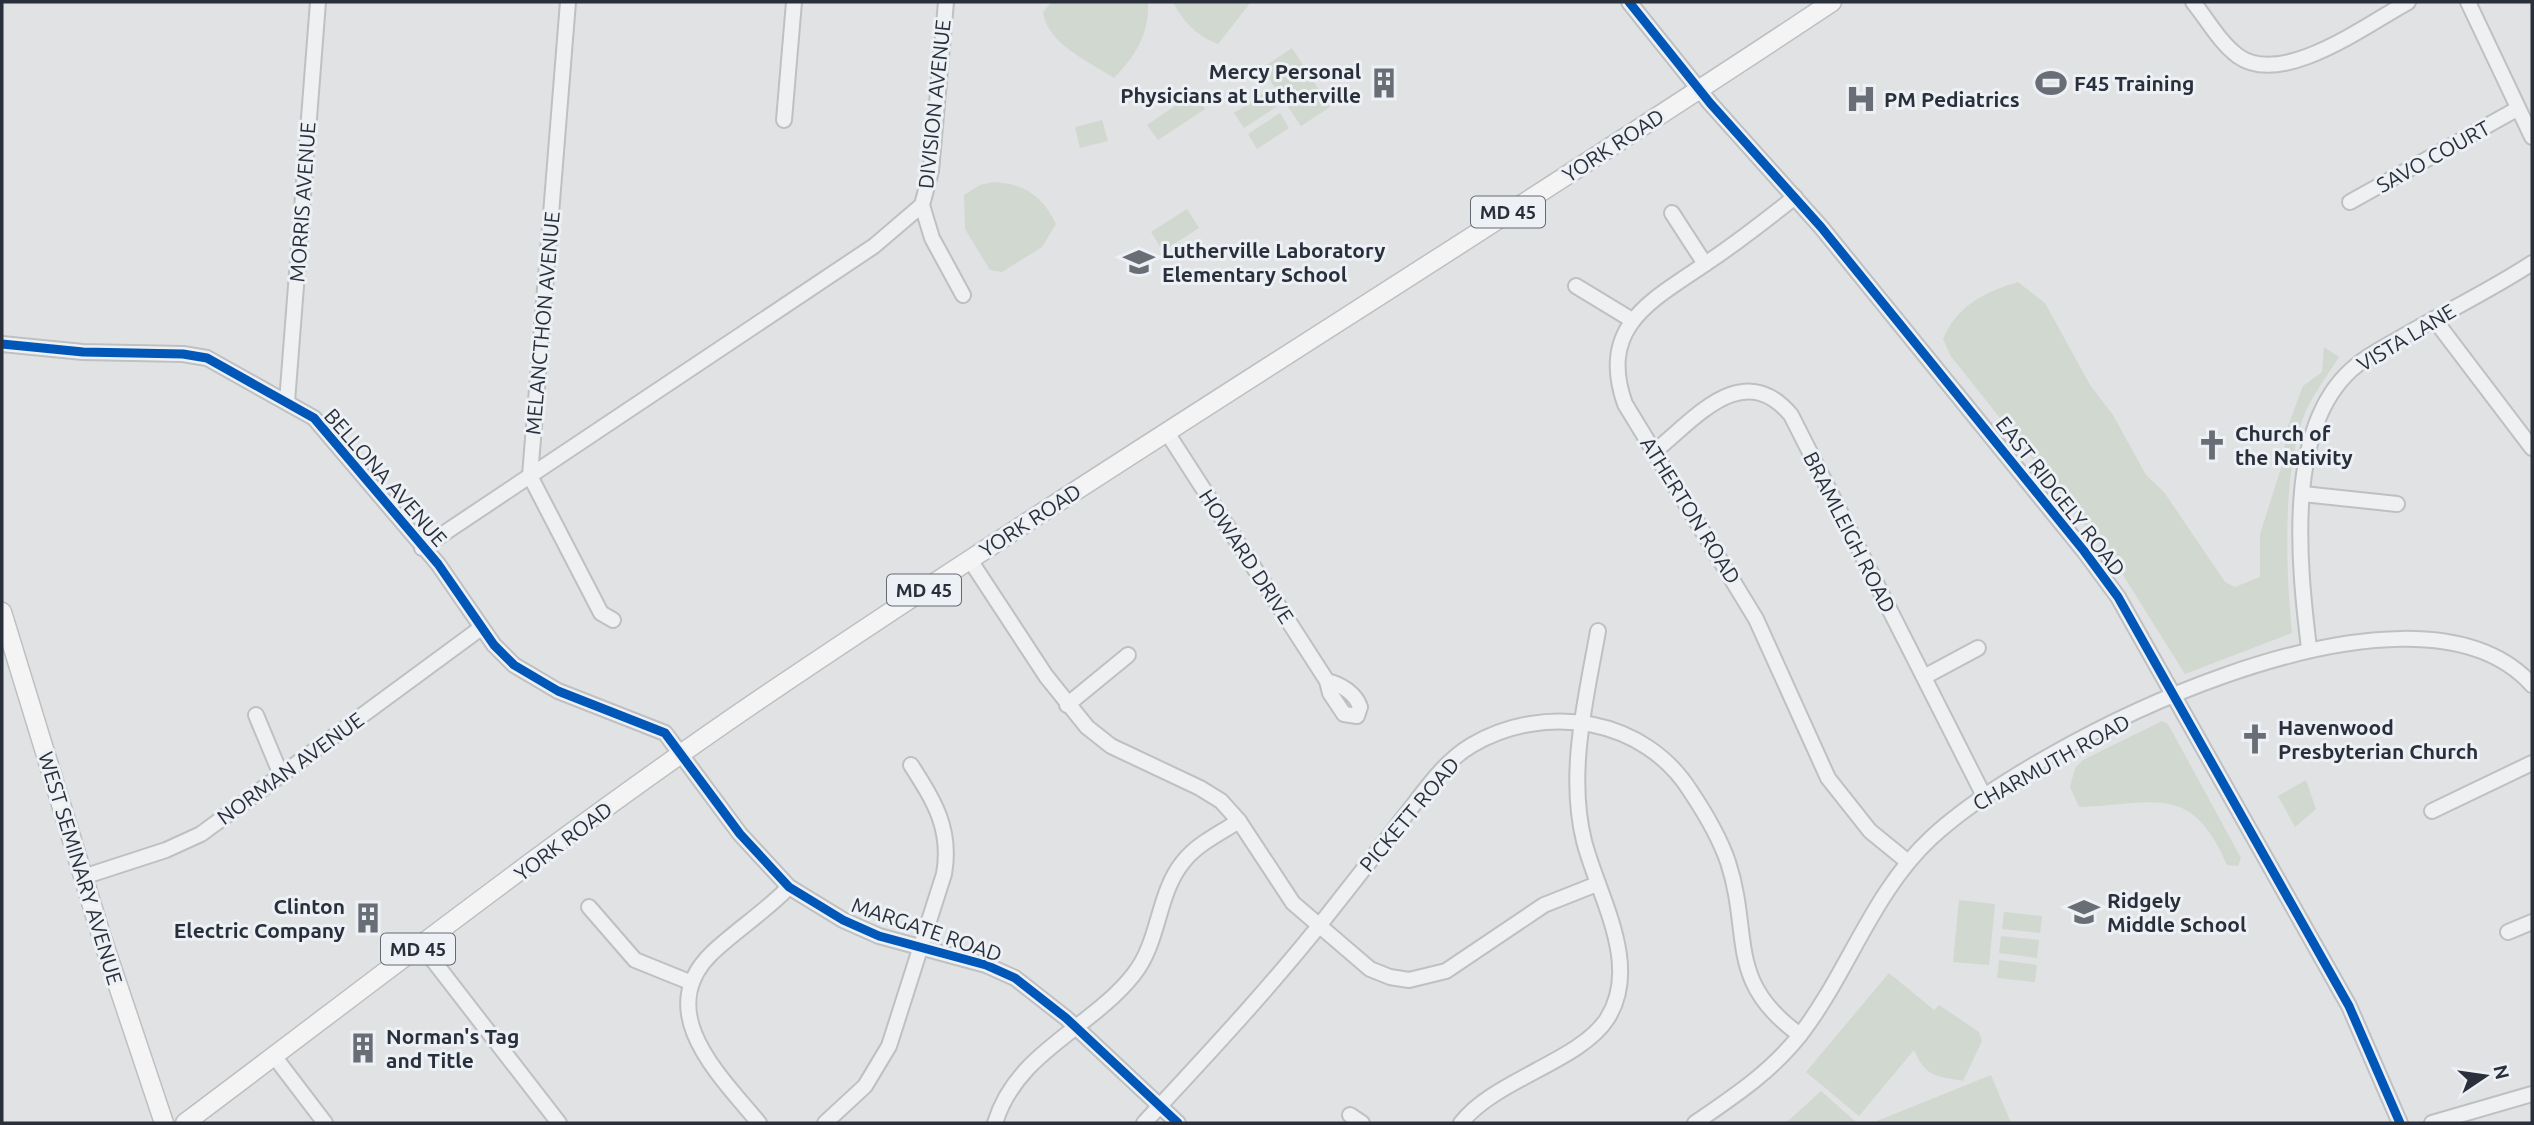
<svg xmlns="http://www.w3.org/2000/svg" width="2534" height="1125" font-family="Ubuntu,sans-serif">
<rect width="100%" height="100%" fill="#e0e2e4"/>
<g fill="#d1d8d0">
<path d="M 1052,2 L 1148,2 C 1149,35 1136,55 1114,78 C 1090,62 1047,44 1043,12 Z"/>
<path d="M 1173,2 L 1251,2 L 1218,44 C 1197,36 1183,22 1173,2 Z"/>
<path d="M 1292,48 L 1330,107 L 1301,126 L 1262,68 Z"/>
<path d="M 1195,92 L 1205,109 L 1158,140 L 1147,125 Z"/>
<path d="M 1266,92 L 1276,107 L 1244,128 L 1234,113 Z"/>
<path d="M 1280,113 L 1289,128 L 1257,149 L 1248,134 Z"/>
<path d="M 1102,120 L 1108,141 L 1080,148 L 1075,127 Z"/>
<path d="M 994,182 C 1025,184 1042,196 1056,224 L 1042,247 L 1002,272 L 990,270 L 965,229 L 964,195 L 980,185 Z"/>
<path d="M 1187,209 L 1199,228 L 1163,251 L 1151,232 Z"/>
<path d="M 2018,282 L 2045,303 L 2090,385 L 2113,415 L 2146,475 L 2164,492 L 2225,582 L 2235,587 L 2260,577 L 2260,534 L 2281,468 L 2288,426 L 2303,386 L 2322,372 L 2324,347 L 2339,357 C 2327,376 2311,397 2303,418 C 2282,479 2286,569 2292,633 L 2185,674 L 2118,567 L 1950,355 L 1943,339 C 1957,306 1984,292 2018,282 Z"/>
<path d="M 2162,721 L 2168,724 L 2241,858 L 2238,866 L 2227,865 C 2191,781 2154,805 2079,807 L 2070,787 L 2075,768 L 2083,760 Z"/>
<path d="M 2306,780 L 2316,809 L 2295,827 L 2278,796 Z"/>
<path d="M 1959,900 L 1995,904 L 1989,965 L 1953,962 Z"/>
<path d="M 2004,912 L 2042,916 L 2040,933 L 2002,929 Z"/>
<path d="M 2001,936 L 2039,940 L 2037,958 L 1999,953 Z"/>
<path d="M 1999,960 L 2037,965 L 2035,982 L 1997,978 Z"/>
<path d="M 1889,973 L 1934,1010 L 1939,1005 L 1979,1032 L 1982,1041 L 1963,1081 C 1935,1076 1926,1077 1914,1050 L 1859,1116 L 1806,1072 Z"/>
<path d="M 1991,1075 L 2011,1123 L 1872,1123 Z"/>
<path d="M 1821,1091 L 1857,1123 L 1786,1123 Z"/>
</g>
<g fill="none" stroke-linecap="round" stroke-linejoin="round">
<g stroke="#bec0c2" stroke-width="18">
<g id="minor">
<path d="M 568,2 L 530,476 L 601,613 L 613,620"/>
<path d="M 946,2 L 931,171 L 922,205 L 932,238 L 963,295"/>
<path d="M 1629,2 L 1710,103 L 1821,227 L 2084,551 L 2118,597 L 2349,1006 L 2400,1123"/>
<path d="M 2193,2 C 2207,19 2220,43 2238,56 C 2282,88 2366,25 2408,2"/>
<path d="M 2468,2 L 2532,137"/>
<path d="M 784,120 L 794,2"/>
<path d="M 1795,197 C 1766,220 1738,242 1708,262 C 1653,300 1597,325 1625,404 L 1756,619 L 1828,778 L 1870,831 L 1908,862"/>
<path d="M 2350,202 L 2517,109"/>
<path d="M 1672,213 L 1705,264"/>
<path d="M 1576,286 L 1632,320"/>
<path d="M 2434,319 L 2532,448"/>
<path d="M 2,344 L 83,352 L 183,354 L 207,358 L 314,418 L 438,564 L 494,645 L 514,665 L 558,691 L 665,733 L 740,834 L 789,887 L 843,920 L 879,936 L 986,965 L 1015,978 L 1066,1018 L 1178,1123"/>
<path d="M 287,402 L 318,2"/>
<path d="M 1166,431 L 1327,681 L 1330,693 L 1344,714 L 1357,716 L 1360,707 C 1356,694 1341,684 1327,681"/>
<path d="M 1655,451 C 1696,418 1743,358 1791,415 L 1984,796"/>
<path d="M 2303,494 L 2397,504"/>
<path d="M 422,548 L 874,246 L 922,205"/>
<path d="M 970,560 L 1046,676 L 1087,727 L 1111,746 L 1200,788 L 1221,801 L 1239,821 L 1293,903 L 1370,969 L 1390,977 L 1409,980 L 1446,971 L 1544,905 L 1597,884"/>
<path d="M 2309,648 C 2299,566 2283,423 2357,365 C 2370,354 2387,346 2402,337 C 2445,312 2491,290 2532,263"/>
<path d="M 1924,677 L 1978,648"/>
<path d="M 1067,705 L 1128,655"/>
<path d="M 256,715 L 281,775"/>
<path d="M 2432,811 L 2532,763"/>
<path d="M 83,877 L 166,850 L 201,834 L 481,628"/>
<path d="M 589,907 L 635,960 L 692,983"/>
<path d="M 2508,932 L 2532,922"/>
<path d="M 422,946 L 559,1123"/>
<path d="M 274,1056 L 325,1123"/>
<path d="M 1350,1115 L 1362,1123"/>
<path d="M 759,1123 C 722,1078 651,1012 712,953 C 736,930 765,912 789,887"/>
<path d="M 825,1123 L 865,1086 L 889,1046 L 944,874 C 952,829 934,801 911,765"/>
<path d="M 995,1123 C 1017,1051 1091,1029 1134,974 C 1160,941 1157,894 1183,862 C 1197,844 1220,833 1239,821"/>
<path d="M 1144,1123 C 1206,1056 1269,989 1326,917 C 1352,884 1378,851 1404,817 C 1424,792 1443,762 1472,745 C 1546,702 1645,718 1691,792 C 1705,813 1720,839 1728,862 C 1752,936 1725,981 1800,1035"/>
<path d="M 1461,1123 C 1494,1080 1580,1061 1607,1019 C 1642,965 1598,896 1584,841 C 1567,772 1586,699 1598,631"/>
<path d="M 1695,1123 C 1733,1097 1771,1072 1800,1035 C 1848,973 1872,893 1931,838 C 2034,742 2412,551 2532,685"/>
<path d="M 2432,1123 L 2532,1094"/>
</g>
</g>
<g stroke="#bdbfc1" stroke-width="21">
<g id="major">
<path d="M 2,612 L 102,938 L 164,1123"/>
<path d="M 185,1123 C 377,979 567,830 766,695 C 1117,458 1479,237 1832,2"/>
</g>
</g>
<use href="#minor" stroke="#eff0f1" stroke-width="14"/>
<use href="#major" stroke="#f4f4f5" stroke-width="18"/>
<g stroke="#edf0f4" stroke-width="13">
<g id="cycleway">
<path d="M 1629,2 L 1710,103 L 1821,227 L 2084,551 L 2118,597 L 2349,1006 L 2400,1123"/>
<path d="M 2,344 L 83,352 L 183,354 L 207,358 L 314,418 L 438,564 L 494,645 L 514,665 L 558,691 L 665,733 L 740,834 L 789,887 L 843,920 L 879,936 L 986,965 L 1015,978 L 1066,1018 L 1178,1123"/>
</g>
</g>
<use href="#cycleway" stroke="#0057b8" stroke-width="9"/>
</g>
<defs>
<g id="building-bare" transform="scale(2.415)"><path d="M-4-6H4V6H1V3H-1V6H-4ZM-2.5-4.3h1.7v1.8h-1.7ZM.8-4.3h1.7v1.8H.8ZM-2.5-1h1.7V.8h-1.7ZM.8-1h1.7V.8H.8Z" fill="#696e76" stroke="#edf0f4" stroke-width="2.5" paint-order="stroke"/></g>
<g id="stadium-bare" transform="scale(2.415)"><path d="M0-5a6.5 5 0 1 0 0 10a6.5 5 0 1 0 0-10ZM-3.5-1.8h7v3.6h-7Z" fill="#696e76" stroke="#edf0f4" stroke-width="2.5" paint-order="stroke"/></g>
<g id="hospital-bare" transform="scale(2.415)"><path d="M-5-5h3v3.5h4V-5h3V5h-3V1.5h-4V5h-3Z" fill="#696e76" stroke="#edf0f4" stroke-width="2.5" paint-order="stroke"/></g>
<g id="school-bare" transform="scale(2.415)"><path d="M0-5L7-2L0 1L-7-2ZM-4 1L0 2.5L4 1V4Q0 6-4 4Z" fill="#696e76" stroke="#edf0f4" stroke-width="2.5" paint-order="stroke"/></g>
<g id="church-bare" transform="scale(2.415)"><path d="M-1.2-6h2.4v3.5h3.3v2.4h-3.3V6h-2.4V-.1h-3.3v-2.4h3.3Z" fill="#696e76" stroke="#edf0f4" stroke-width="2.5" paint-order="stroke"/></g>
</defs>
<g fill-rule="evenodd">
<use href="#building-bare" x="1384" y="83"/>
<use href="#stadium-bare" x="2051" y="83"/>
<use href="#hospital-bare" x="1861" y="99"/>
<use href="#school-bare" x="1139" y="262"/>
<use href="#church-bare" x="2212" y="445"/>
<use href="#church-bare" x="2255" y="739"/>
<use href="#school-bare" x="2084" y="912"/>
<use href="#building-bare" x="368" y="918"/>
<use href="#building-bare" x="363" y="1048"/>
</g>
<g text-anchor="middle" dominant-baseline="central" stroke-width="6" stroke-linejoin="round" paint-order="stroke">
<g fill="#edf0f4" stroke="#646a72" stroke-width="2">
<rect x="1471" y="196.5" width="74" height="31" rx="5"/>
<rect x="887" y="574.5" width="74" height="31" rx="5"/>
<rect x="381" y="933.5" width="74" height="31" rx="5"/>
</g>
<g font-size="19" font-weight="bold" fill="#29303b">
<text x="1508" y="212">MD 45</text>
<text x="924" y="590">MD 45</text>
<text x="418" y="949">MD 45</text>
</g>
<g font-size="21" font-weight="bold" fill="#29303b" stroke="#edf0f4" text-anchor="start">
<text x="1361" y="71" text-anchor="end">Mercy Personal<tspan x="1361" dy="24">Physicians at Lutherville</tspan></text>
<text x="2074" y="83">F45 Training</text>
<text x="1884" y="99">PM Pediatrics</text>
<text x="1162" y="250">Lutherville Laboratory<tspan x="1162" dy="24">Elementary School</tspan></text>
<text x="2235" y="433">Church of<tspan x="2235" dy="24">the Nativity</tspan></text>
<text x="2278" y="727">Havenwood<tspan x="2278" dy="24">Presbyterian Church</tspan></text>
<text x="2107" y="900">Ridgely<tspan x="2107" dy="24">Middle School</tspan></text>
<text x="345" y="906" text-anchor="end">Clinton<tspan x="345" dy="24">Electric Company</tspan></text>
<text x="386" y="1036">Norman's Tag<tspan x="386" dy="24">and Title</tspan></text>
</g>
<g font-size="21" fill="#29303b" stroke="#edf0f4">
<text transform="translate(934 104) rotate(-84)">DIVISION AVENUE</text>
<text transform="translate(1613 145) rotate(-33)">YORK ROAD</text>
<text transform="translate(2433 156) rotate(-29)">SAVO COURT</text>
<text transform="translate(302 202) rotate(-86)">MORRIS AVENUE</text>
<text transform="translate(542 323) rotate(-85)">MELANCTHON AVENUE</text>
<text transform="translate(2406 337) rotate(-31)">VISTA LANE</text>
<text transform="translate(386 477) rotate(49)">BELLONA AVENUE</text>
<text transform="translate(2061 496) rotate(52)">EAST RIDGELY ROAD</text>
<text transform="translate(1691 510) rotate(58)">ATHERTON ROAD</text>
<text transform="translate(1030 520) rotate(-33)">YORK ROAD</text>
<text transform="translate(1850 532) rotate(63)">BRAMLEIGH ROAD</text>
<text transform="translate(1247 556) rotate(57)">HOWARD DRIVE</text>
<text transform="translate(2051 762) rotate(-29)">CHARMUTH ROAD</text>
<text transform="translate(290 768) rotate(-36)">NORMAN AVENUE</text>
<text transform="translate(1409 814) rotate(-50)">PICKETT ROAD</text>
<text transform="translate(563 841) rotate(-37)">YORK ROAD</text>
<text transform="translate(81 868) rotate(73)">WEST SEMINARY AVENUE</text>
<text transform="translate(927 929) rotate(19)">MARGATE ROAD</text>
</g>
</g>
<rect width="2534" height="1125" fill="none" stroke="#29303b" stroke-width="7"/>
<g transform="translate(2485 1076) rotate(77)" stroke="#edf0f4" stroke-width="5" paint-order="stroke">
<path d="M0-5L12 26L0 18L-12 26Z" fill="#29303b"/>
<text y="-10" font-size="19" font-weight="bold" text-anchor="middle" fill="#29303b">N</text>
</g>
</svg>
